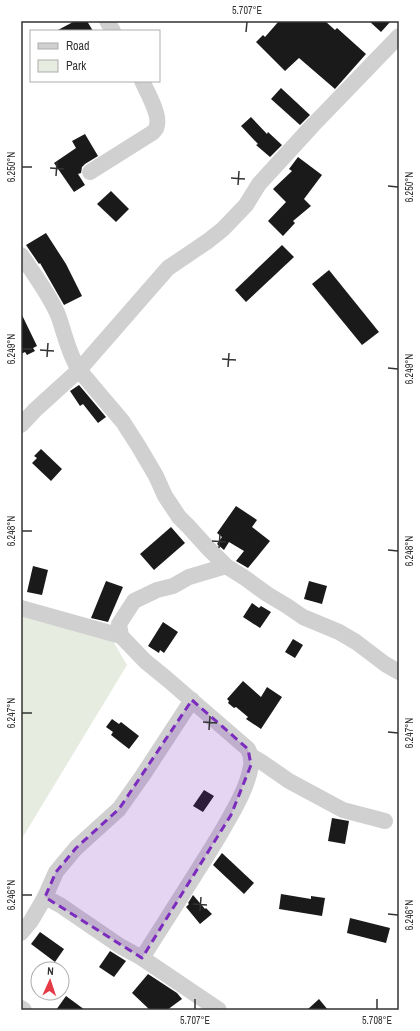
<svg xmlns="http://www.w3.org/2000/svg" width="420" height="1031" font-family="'Archivo Narrow',sans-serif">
<rect width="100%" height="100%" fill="#fff"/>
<path fill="#e6ecdf" d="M 21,615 L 113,641 L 127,665 L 21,840 Z"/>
<g fill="#1a1a1a">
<path d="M 75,21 L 87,21 L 93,31 L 56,31 Z"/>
<path d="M 279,21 L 325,21 L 335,30 L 337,28 L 366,54 L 335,89 L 299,58 L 285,71 L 256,42 L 263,35 L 265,37 Z"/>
<path d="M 369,21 L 391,21 L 381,32 Z"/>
<path d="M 281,88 L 310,115 L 300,125 L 271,99 Z"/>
<path d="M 251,117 L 267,134 L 268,132 L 282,145 L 270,157 L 256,145 L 258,144 L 241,126 Z"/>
<path d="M 85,134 L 98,156 L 85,164 L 82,167 L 81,173 L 78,174 L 85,185 L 74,192 L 54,163 L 76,148 L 72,141 Z"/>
<path d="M 298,157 L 322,175 L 304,199 L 311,206 L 293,221 L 295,223 L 283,236 L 268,221 L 286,202 L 273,189 L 292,171 L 289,169 Z"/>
<path d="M 111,191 L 129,209 L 116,222 L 97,204 Z"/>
<path d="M 46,233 L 66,264 L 82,296 L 64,305 L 40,263 L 39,264 L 26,245 Z"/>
<path d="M 282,245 L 294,257 L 246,302 L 235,290 Z"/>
<path d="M 329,270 L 379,332 L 362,345 L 312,284 Z"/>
<path d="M 21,313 L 37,346 L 33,348 L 35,351 L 27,355 L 25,352 L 21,354 Z"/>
<path d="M 79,385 L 106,417 L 98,423 L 83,404 L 80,406 L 70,391 Z"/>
<path d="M 41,449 L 62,469 L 51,481 L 32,463 L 37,458 L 34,456 Z"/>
<path d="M 236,506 L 257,520 L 252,527 L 270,541 L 248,568 L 236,561 L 244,551 L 229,542 L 224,550 L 217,544 L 222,537 L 217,533 Z"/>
<path d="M 171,527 L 185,543 L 154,570 L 140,554 Z"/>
<path d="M 33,566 L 48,570 L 42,595 L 27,592 Z"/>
<path d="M 106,581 L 123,587 L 108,622 L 91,618 Z"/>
<path d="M 309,581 L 327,586 L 322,604 L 304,599 Z"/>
<path d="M 252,603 L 259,608 L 261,606 L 271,612 L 260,628 L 243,617 Z"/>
<path d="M 163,622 L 178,632 L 164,653 L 160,650 L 159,653 L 148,646 Z"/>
<path d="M 293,639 L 303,645 L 295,658 L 285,652 Z"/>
<path d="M 243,681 L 261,697 L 267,687 L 282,697 L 261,729 L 246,719 L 248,717 L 236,707 L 234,708 L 228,703 L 229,701 L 227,699 Z"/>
<path d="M 112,719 L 119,724 L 121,722 L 139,736 L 129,749 L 111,735 L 113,732 L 106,727 Z"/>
<path d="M 204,790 L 214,796 L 203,812 L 193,806 Z"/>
<path d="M 332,818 L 349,821 L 345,844 L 328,841 Z"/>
<path d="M 222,853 L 254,883 L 244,894 L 213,865 Z"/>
<path d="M 281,894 L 311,899 L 311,896 L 325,898 L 322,916 L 279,909 Z"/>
<path d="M 193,895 L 205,909 L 206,908 L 212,914 L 200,924 L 186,907 L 189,904 L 188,903 Z"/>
<path d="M 350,918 L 390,928 L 386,943 L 347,933 Z"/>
<path d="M 40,932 L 64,949 L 55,962 L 31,944 Z"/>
<path d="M 110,951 L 126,961 L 114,977 L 99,967 Z"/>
<path d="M 148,974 L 177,993 L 182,999 L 167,1010 L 150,1010 L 132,993 Z"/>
<path d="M 66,996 L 85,1010 L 56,1010 Z"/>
<path d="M 319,999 L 328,1010 L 307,1010 Z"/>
</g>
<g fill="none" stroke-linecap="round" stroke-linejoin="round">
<g stroke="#d0d0d0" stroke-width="16">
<path d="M 107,21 L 113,31"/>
<path d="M 90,172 L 152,133 C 154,131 157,129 157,125 C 160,114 147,92 142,81"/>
<path d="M 21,255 C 34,274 49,294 58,315 C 65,334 68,353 79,370 L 123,422 L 139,447 L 156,476 L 165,496 L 179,517 L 188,526 L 208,548 L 226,566 L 245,578 L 267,594 L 287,606 L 303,617 L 339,632 L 356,642 L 385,664 L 399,672"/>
<path d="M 21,425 L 35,410 L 79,370 L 168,268 L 208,241 L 223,229 L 246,205 L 259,184 L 313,125 L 399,36"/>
<path d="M 21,608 L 121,636"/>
<path d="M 251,756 L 263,763 L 289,781 L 343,810 L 385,821"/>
<path d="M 45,897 L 56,872 L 76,848 L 119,809 L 143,775 L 192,700"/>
<path d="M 21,933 L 31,921 L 45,897 L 60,905 L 120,946 L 142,958 C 168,917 194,877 219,836 C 231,815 247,790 251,766 C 252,760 251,755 248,749 L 167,679 L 145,661 L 121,636 L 119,624 L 134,601 L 157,590 L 173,586 L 189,577 L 226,566"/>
<path d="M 142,958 L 219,1010"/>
<path d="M 21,1008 L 24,1010"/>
</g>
</g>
<path fill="#7b2cbf" fill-opacity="0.2" stroke="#7b2cbf" stroke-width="3" stroke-dasharray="8 5" stroke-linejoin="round" d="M 192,700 L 248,749 L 251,765 L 231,815 L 142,958 L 45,897 L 56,872 L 76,848 L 119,809 Z"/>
<path fill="none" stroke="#333" stroke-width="1.5" d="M 246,32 L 247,22M 22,167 L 32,167M 50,168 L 64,169M 56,176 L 57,162M 231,178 L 245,179M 238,185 L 239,171M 388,186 L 398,187M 22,349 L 32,349M 40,350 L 54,351M 47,357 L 48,343M 222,359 L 236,360M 228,367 L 229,353M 388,368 L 398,369M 22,531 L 32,531M 212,541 L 226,542M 219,548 L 220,534M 388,550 L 398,551M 22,713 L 32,713M 203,722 L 217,723M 209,730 L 210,716M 388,732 L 398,733M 22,895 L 32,895M 193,904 L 207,905M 200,911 L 201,897M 388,914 L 398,915M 195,1009 L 195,999M 377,1009 L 377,999"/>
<rect width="420" height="1031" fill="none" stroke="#ffffff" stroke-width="44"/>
<rect x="30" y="30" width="130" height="52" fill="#ffffff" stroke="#adadad"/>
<rect x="38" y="43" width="20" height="6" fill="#d0d0d0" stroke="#adadad"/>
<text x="66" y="50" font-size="12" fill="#333333">Road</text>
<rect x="38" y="60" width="20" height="12" fill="#e6ecdf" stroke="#adadad"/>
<text x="66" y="70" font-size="12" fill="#333333">Park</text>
<g transform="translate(50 981) rotate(3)"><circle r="19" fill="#ffffff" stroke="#adadad"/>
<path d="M0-3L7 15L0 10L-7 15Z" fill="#e63946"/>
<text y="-6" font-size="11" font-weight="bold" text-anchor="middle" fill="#333333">N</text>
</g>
<rect x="22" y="22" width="376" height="987" fill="none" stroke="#333" stroke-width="1.5"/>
<g font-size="10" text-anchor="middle" fill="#333">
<text x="247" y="14">5.707°E</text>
<text transform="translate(11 167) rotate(-90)" y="4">6.250°N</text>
<text transform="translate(409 187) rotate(-90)" y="4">6.250°N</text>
<text transform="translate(11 349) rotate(-90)" y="4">6.249°N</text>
<text transform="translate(409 369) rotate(-90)" y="4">6.249°N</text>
<text transform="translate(11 531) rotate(-90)" y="4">6.248°N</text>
<text transform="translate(409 551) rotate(-90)" y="4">6.248°N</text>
<text transform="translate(11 713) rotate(-90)" y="4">6.247°N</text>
<text transform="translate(409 733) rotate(-90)" y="4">6.247°N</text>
<text transform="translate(11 895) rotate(-90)" y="4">6.246°N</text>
<text transform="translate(409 915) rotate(-90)" y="4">6.246°N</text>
<text x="195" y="1024">5.707°E</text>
<text x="377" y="1024">5.708°E</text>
</g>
</svg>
